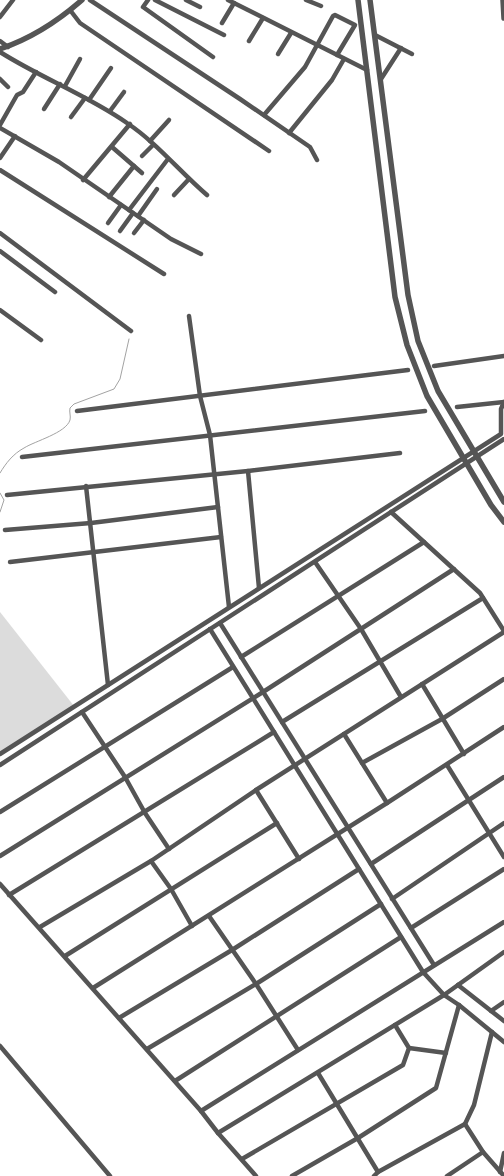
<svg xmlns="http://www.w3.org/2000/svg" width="504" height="1176" font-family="'DM Sans',sans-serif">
<rect width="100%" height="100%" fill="#fff"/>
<path fill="#dcdcdc" d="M 0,612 L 74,706 L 0,754 Z"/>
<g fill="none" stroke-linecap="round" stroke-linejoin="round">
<g stroke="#a3a3a3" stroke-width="1">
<path d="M 0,473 C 6,463 13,454 24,448 C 35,441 66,433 70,420 C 71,416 69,412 70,408 L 74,404 L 114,389 L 120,379 L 129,339"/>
<path d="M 0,493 L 4,500 L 0,512"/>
</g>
<g stroke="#555" stroke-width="4.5">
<path d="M 90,0 L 240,99 L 310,147 L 317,160"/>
<path d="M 148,0 L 143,7 L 213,57"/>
<path d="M 155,0 L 224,35"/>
<path d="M 186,0 L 200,7"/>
<path d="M 228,0 L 367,70"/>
<path d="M 306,0 L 321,6"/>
<path d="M 70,10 L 80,23 L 269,151"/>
<path d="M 0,17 L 13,0"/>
<path d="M 222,23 L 234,3"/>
<path d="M 375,35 L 412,54"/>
<path d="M 0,41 L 8,47"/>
<path d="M 249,41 L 263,18"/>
<path d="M 0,52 C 41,78 87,95 127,123 C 157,143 180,172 207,195"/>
<path d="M 278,54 L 291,33"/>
<path d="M 0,79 L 8,87"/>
<path d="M 381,79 L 401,48"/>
<path d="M 65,86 L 80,59"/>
<path d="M 89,100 L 111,68"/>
<path d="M 44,109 L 60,84"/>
<path d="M 110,111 L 124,92"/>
<path d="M 264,115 L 305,67 L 333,16 L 335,15 L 355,25 L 337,55"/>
<path d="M 71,117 L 85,98"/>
<path d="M 0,125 L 17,95 L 23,92 L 36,72"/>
<path d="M 0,128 L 59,162 L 171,239 L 201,254"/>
<path d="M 289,133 L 332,80 L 344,59"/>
<path d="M 150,141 L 169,120"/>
<path d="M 112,147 L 142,173"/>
<path d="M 142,156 L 153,145"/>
<path d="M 0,158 L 15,136"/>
<path d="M 0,170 L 164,274"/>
<path d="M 83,180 L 130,124"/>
<path d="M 174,195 L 189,179"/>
<path d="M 109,197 L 134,166"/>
<path d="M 129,210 L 168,159"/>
<path d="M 138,216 L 157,189"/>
<path d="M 108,223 L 121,205"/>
<path d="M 120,231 L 133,213"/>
<path d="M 0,233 L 131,331"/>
<path d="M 134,233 L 144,220"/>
<path d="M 0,251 L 55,292"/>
<path d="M 0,310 L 41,340"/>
<path d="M 189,316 L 200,396 L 210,435 L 229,607"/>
<path d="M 434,366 L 504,356"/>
<path d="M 457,407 L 504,402"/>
<path d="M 77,411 L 408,370"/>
<path d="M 22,457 L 425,411"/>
<path d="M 248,471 L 259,588"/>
<path d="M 86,486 L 108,685"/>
<path d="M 7,495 L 248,471 L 400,453"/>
<path d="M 391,512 L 480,593 L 504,631"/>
<path d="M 5,530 L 91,523 L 218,507"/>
<path d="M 10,562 L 221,537"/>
<path d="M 315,562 L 361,629 L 401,697"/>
<path d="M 220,623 L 434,965"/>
<path d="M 210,629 L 423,972 L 444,995 L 459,1005 L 504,1042"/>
<path d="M 241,657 L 424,542"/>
<path d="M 422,684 L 464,754"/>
<path d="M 82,712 L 125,777 L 145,813 L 169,849"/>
<path d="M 282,722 L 483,598"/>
<path d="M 344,734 L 387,803"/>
<path d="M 0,754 L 501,434 L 501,409 L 504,402"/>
<path d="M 362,763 L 442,719 L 504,679"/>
<path d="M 0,765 L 504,439"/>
<path d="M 447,765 L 504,857"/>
<path d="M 256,790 L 299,859"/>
<path d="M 0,812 L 233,667"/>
<path d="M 0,856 L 263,692 L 454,569"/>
<path d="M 151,861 L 171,889 L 192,926"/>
<path d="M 371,864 L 504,777"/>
<path d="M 0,884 L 201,1111 L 218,1133 L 256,1176"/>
<path d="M 9,895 L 274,732"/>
<path d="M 392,899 L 504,823"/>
<path d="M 209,916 L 256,984 L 298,1050"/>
<path d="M 40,927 L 151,861 L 256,790 L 504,632"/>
<path d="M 411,928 L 504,869"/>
<path d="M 65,956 L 277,823"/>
<path d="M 458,985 L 504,1021"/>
<path d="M 93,988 L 387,803 L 504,727"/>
<path d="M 491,1011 L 504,1002"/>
<path d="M 119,1018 L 232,950 L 359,869"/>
<path d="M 0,1046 L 110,1176"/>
<path d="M 409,1048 L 446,1053"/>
<path d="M 147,1049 L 256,984 L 381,904"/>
<path d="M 318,1073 L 378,1172 L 374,1176"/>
<path d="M 175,1081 L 401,937"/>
<path d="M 201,1111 L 504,922"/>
<path d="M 465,1124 L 483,1152 L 504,1176"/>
<path d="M 218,1133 L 444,995 L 504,952"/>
<path d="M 242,1159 L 403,1065 L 409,1048 L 395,1025"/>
<path d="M 378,1172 L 465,1124 L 474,1105 L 492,1032"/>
<path d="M 500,1172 L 504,1153"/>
<path d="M 292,1176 L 358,1138 L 436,1088 L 459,1005"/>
<path d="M 447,1176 L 483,1152"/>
</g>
<g stroke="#555" stroke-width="5.5">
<path d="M 358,0 L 395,297 L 407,345 L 427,396 L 491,505 L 504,522"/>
<path d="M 370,0 L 408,295 L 418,341 L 438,391 L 504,502"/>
<path d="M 503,0 L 504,18"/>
<path d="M 0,49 C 30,39 58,21 82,0"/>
</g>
</g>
</svg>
